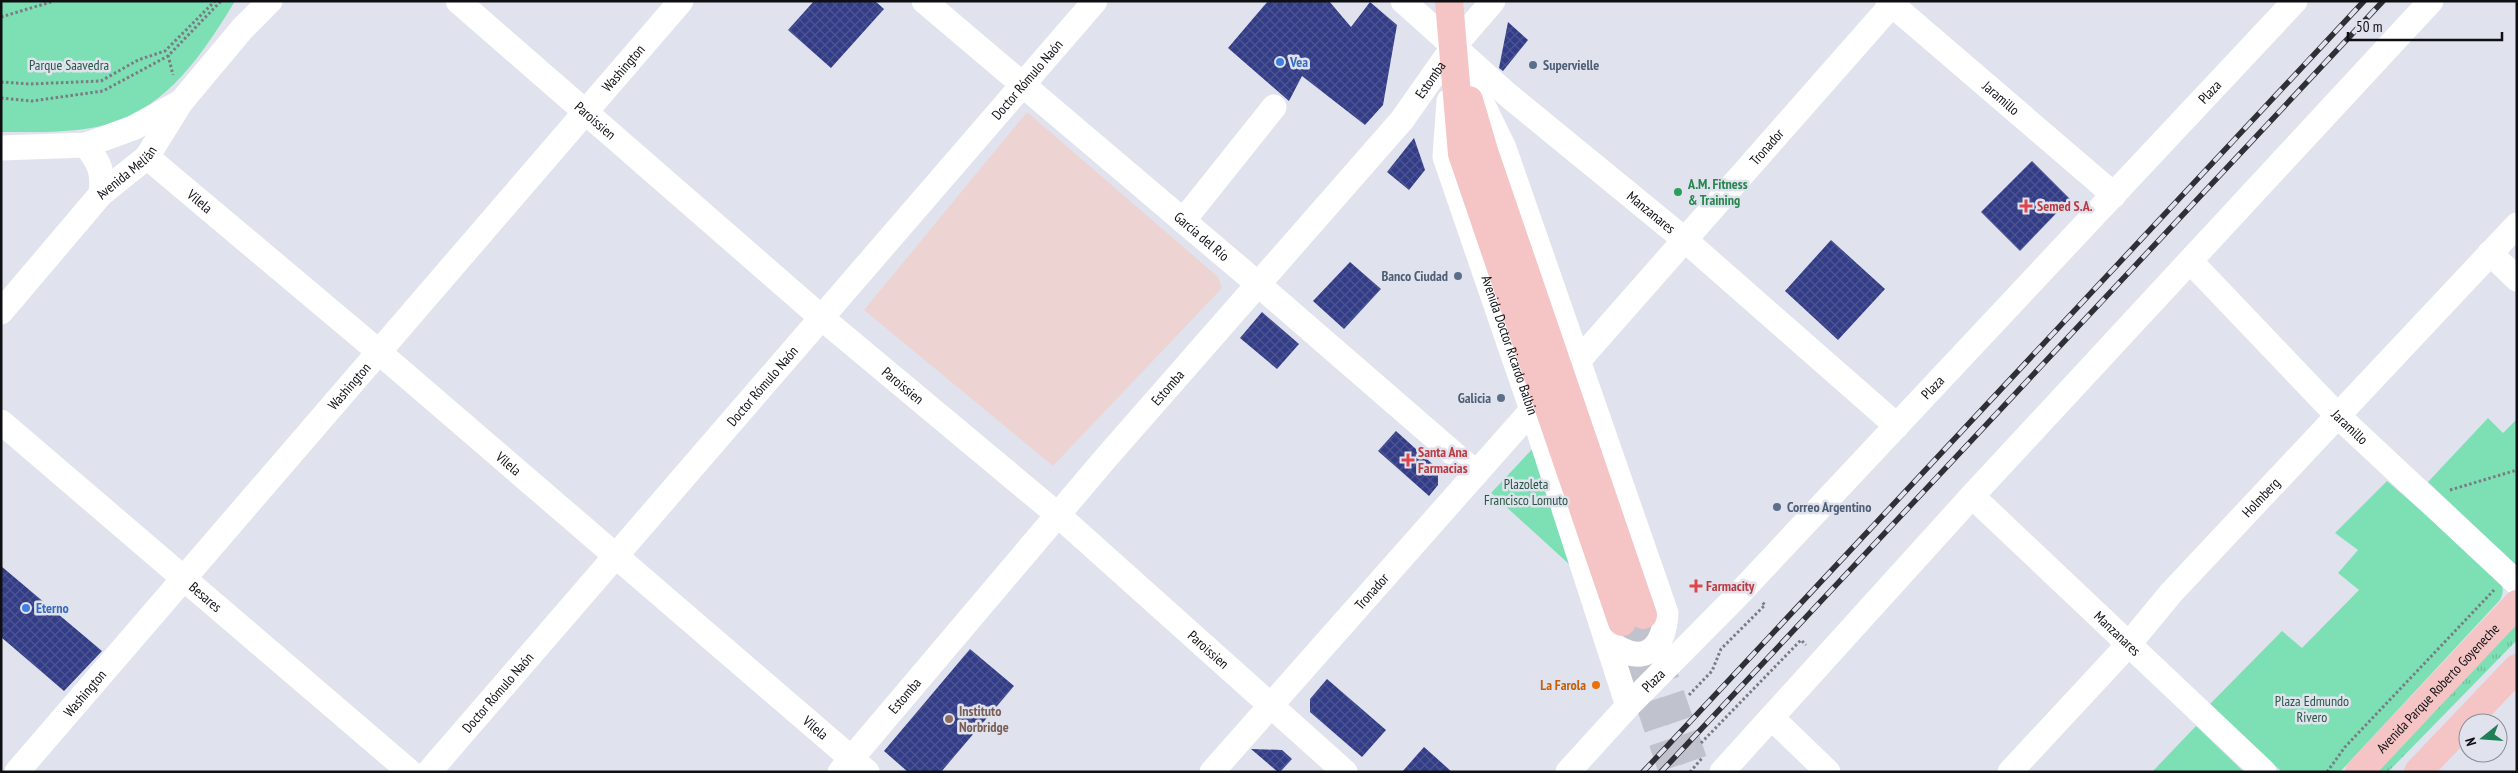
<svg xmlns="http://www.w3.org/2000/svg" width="2518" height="773" font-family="'PT Sans Narrow',sans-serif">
<defs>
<pattern id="grass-tufts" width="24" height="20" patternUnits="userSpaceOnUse" patternTransform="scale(1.25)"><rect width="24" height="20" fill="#7de0b4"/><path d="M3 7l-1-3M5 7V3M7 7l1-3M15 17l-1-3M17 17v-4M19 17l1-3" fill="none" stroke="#6bbf9a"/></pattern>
<pattern id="building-cross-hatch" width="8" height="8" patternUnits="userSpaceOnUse" patternTransform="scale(1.25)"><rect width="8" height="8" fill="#323c87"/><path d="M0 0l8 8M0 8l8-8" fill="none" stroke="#4d5591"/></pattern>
</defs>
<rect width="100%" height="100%" fill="#e0e3ee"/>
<path fill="#edd3d1" d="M 1027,112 L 1218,277 L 1222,288 L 1053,466 L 864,310 Z"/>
<path fill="url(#grass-tufts)" d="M 2517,624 L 2517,640 L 2388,772 L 2375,772 Z"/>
<g fill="#7de0b4">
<path d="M 1,1 L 235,1 C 207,47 175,97 123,119 C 90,134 37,132 1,132 Z"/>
<path d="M 2488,418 L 2503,433 L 2517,419 L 2517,566 L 2428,482 Z"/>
<path d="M 1536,445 L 1582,576 L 1491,493 Z"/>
<path d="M 2387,481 L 2496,576 C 2503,585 2505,590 2500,600 L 2340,772 L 2282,772 L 2210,704 L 2282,631 L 2302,648 L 2359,590 L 2338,573 L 2358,550 L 2335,533 Z"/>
<path d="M 2196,726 L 2244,772 L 2152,772 Z"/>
</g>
<g fill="url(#building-cross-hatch)">
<path d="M 814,1 L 875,1 L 884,9 L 831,68 L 788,30 Z"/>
<path d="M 1268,1 L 1329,1 L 1351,27 L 1370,2 L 1397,25 L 1383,105 L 1365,125 L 1302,76 L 1289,101 L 1228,48 Z"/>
<path d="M 1508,22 L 1528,40 L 1503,71 L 1499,68 Z"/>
<path d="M 1414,138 L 1425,170 L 1409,190 L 1387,172 Z"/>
<path d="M 2032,161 L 2070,199 L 2020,251 L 1981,212 Z"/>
<path d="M 1831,240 L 1885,289 L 1838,340 L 1785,291 Z"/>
<path d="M 1350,262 L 1381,289 L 1344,329 L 1313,301 Z"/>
<path d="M 1262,312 L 1299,344 L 1277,369 L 1240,338 Z"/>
<path d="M 1396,431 L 1438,469 L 1438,485 L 1429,496 L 1378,451 Z"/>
<path d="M 1,566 L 102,651 L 64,691 L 1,637 Z"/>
<path d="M 970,649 L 1014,686 L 941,772 L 908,772 L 884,751 Z"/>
<path d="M 1327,679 L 1386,730 L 1362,757 L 1310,712 L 1310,699 Z"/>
<path d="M 1424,747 L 1452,772 L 1402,772 Z"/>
<path d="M 1251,749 L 1282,750 L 1292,759 L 1280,772 L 1278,772 Z"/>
</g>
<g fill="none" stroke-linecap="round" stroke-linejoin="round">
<g stroke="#c0c3cd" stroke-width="28" stroke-dasharray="28 14" stroke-linecap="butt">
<path d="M 1643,615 L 1697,772"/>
<path d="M 1622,622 L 1673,772"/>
</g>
<g stroke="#7a7c84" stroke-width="3" stroke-dasharray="2.5 2.5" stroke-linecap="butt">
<path d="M 1,17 L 54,1"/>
<path d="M 168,55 L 173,75"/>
<path d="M 1,82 L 30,84 L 101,81 L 138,60 L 165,51 L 215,1"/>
<path d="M 1,98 L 32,101 L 103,91 L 168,56 L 221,1"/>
<path d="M 2450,490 L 2517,470"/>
<path d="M 1689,695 L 1712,671 L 1721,649 L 1765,605 L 1761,601"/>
<path d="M 1701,743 L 1801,640 L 1806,645"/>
<path d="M 1690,772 L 1703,757"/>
<path d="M 2327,772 L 2345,747 L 2494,590"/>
</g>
<g stroke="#fff" stroke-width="25">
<path id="s1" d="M 458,1 L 823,319 L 1058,515 L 1345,772"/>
<path id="s2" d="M 924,1 L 1259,285 L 1476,473"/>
<path id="s3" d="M 1403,1 L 1509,96 L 1685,240 L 1897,426"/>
<path id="s4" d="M 1888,1 L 2114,195"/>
<path d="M 1455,48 L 1504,148 L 1666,613 C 1664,654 1639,667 1607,640"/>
<path id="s5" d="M 1449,101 L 1445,157 L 1532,410 L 1628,706"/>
<path d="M 86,145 C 99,163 104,171 101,194"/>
<path d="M 1,148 L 86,145 L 133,128 L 181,102"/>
<path id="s6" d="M 147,157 L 366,341 L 867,772"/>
<path d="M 1183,221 L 1274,107"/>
<path d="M 2490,253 L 2517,279"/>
<path id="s7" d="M 2191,262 L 2338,416 L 2517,583"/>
<path id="s8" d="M 1,312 L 101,194 L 147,157 L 181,102 L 243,28 L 270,1"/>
<path id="s9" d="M 1579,360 L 1895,1"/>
<path id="s10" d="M 1,422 L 410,772"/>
<path id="s11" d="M 1972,496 L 2264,772"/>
<path d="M 1772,718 L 1828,772"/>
<path id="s12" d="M 17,772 L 681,1"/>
<path id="s13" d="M 429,772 L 1095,1"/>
<path id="s14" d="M 840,772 L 1105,459 L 1402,120 L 1454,46 L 1493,1"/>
<path id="s15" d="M 1212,772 L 1532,410"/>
<path id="s16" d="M 1568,772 L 1628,706 L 1734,599 L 2295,1"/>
<path d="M 1722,772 L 1972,496 L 2431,1"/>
<path id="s17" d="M 2010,772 L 2129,644 L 2171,593 L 2517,225"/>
</g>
<g stroke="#f5c4c4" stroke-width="28">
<path d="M 1449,1 L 1462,154 L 1622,622"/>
<path d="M 1469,100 L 1484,151 L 1643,615"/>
<path id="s18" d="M 2359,772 L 2517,604"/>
<path d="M 2418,772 L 2517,668"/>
</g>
<g stroke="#2f3035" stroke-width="5.5">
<g id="rail">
<path d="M 1643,772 L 2364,1"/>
<path d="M 1661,772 L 2383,1"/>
</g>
</g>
<use href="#rail" stroke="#e0e3ee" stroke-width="4" stroke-dasharray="11" stroke-linecap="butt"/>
</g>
<g fill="#3f7fe0" stroke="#e0e3ee" stroke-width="2">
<circle cx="1280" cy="62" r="5"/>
<circle cx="26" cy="608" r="5"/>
</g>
<g fill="#5c6f8a" stroke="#e0e3ee" stroke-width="2">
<circle cx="1533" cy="65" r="5"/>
<circle cx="1458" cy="276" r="5"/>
<circle cx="1501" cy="398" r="5"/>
<circle cx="1777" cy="507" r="5"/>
</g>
<circle fill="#2e9e5b" stroke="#e0e3ee" stroke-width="2" cx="1678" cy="192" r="5"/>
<g fill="#e0444e" stroke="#e0e3ee" stroke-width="2">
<path d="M2023.5 198.5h5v5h5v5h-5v5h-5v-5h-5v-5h5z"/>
<path d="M1405.5 452.5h5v5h5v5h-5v5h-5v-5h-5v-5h5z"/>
<path d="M1693.5 578.5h5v5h5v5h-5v5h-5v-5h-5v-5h5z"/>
</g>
<circle fill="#e8710a" stroke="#e0e3ee" stroke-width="2" cx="1596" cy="685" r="5"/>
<circle fill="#8d6e63" stroke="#e0e3ee" stroke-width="2" cx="949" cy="719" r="5"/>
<g text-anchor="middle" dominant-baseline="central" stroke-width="5" stroke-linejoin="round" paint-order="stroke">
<g font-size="14" font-weight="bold" fill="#366cbe" stroke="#e0e3ee" text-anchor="start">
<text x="1290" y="62">Vea</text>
<text x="36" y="608">Eterno</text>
</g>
<g font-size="14" fill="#295743" stroke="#e0e3ee">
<text x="69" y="65">Parque Saavedra</text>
<text x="1526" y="484">Plazoleta<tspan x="1526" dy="16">Francisco Lomuto</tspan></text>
<text x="2312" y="701">Plaza Edmundo<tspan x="2312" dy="16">Rivero</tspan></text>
</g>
<g font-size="14" font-weight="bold" fill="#4e5e75" stroke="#e0e3ee" text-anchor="start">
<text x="1543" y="65">Supervielle</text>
<text x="1448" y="276" text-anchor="end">Banco Ciudad</text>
<text x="1491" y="398" text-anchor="end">Galicia</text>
<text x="1787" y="507">Correo Argentino</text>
</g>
<g font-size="14" fill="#0e0f13" stroke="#e0e3ee">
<text stroke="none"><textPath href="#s12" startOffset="929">Washington</textPath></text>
<text stroke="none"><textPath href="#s14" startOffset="910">Estomba</textPath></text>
<text stroke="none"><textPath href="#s13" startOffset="915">Doctor Rómulo Naón</textPath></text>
<text stroke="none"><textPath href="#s16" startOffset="935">Plaza</textPath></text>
<text stroke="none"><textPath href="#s4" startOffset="149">Jaramillo</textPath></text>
<text stroke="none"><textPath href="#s1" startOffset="182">Paroissien</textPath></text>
<text stroke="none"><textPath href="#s9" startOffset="284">Tronador</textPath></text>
<text stroke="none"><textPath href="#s8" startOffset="188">Avenida Melián</textPath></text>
<text stroke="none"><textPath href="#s6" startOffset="69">Vilela</textPath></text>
<text stroke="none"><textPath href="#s3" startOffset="326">Manzanares</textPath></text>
<text stroke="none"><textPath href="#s2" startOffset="364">García del Río</textPath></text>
<text stroke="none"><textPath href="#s5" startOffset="255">Avenida Doctor Ricardo Balbín</textPath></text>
<text stroke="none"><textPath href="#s1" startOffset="588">Paroissien</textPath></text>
<text stroke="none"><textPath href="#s12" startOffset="509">Washington</textPath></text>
<text stroke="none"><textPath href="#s13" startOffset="510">Doctor Rómulo Naón</textPath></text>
<text stroke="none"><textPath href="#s14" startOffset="505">Estomba</textPath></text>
<text stroke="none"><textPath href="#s16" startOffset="530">Plaza</textPath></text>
<text stroke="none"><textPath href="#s7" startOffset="229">Jaramillo</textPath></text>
<text stroke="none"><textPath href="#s6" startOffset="474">Vilela</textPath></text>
<text stroke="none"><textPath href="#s17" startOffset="372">Holmberg</textPath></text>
<text stroke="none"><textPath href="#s15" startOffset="241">Tronador</textPath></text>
<text stroke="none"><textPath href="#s10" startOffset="269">Besares</textPath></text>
<text stroke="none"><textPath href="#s11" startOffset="200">Manzanares</textPath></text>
<text stroke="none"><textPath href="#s1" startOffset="992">Paroissien</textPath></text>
<text stroke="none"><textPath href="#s16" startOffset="125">Plaza</textPath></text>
<text stroke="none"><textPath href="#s18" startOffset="115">Avenida Parque Roberto Goyeneche</textPath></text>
<text stroke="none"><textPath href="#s13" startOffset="105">Doctor Rómulo Naón</textPath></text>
<text stroke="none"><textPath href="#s12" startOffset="104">Washington</textPath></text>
<text stroke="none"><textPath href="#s14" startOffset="100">Estomba</textPath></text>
<text stroke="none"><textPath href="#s6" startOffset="879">Vilela</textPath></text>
</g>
<g font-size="14" font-weight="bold" fill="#27864d" stroke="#e0e3ee" text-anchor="start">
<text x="1688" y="184">A.M. Fitness<tspan x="1688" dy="16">&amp; Training</tspan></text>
</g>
<g font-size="14" font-weight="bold" fill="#be3a42" stroke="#e0e3ee" text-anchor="start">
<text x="2037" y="206">Semed S.A.</text>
<text x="1418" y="452">Santa Ana<tspan x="1418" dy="16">Farmacias</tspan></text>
<text x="1706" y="586">Farmacity</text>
</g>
<g font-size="14" font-weight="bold" fill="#c56008" stroke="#e0e3ee" text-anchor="end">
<text x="1586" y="685">La Farola</text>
</g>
<g font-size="14" font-weight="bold" fill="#785e54" stroke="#e0e3ee" text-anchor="start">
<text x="959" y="711">Instituto<tspan x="959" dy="16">Norbridge</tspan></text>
</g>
</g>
<rect width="2518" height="773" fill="none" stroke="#0e0f13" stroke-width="5"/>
<g transform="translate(2483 738) rotate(253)"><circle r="24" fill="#e0e3ee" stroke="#8c8e96"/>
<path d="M0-4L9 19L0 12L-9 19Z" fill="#1f7f57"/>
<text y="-8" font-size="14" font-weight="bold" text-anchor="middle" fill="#0e0f13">N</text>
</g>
<path d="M2348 32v8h154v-8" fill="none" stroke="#0e0f13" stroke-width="2.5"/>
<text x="2356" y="32" font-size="15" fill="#0e0f13" stroke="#e0e3ee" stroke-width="4" paint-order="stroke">50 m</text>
</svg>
